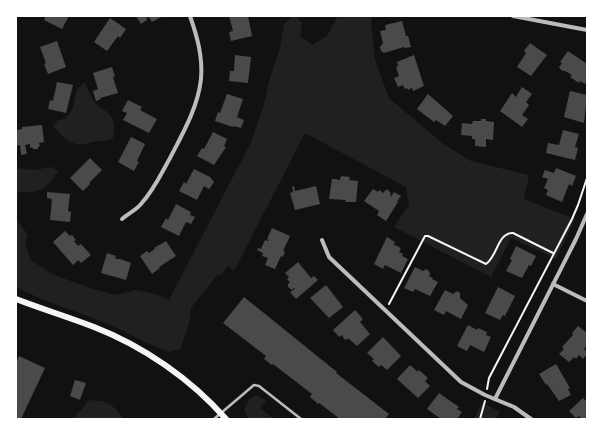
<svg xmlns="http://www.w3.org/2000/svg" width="603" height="435" font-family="Barlow,sans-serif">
<rect width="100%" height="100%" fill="#111"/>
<g fill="#202020">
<path d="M 293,16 L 296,16 L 302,23 L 300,36 L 312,45 L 327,36 L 338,16 L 372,16 L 371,23 L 375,60 L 389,98 L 443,144 L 471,161 L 529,175 L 524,199 L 575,219 L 556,259 L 511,238 L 491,277 L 394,227 L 409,205 L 406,187 L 305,133 L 234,271 L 228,266 L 221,275 L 218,274 L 191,308 L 189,324 L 180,349 L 168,352 L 143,341 L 109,324 L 39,298 L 16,287 L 16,219 L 28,235 L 25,244 L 31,260 L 52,274 L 87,287 L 115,295 L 136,290 L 156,294 L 169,300 L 251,142 L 263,108 L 270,78 L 280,48 L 284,24 Z"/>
<path d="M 85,82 C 88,90 91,99 97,105 C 100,109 106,110 109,114 C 115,121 115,130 113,138 C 106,142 106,141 98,141 C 94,141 89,143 85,144 C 69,146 63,137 53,126 L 58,120 L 65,119 L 72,110 L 77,90 Z"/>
<path d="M 51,167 L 58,171 C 51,182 45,190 32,192 C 26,192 21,191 16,193 L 16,168 L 34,170 Z"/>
<path d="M 257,395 L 266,401 L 260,408 L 274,419 L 248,419 L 244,410 L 249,399 Z"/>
<path d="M 89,400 C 110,402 110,402 124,419 L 73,419 Z"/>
<path d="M 482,402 L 500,412 L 496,419 L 474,419 Z"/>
</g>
<g fill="#4a4a4a">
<path d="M 46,16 L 69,16 L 62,29 L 44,20 Z"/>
<path d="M 136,16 L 163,16 L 152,22 L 149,17 L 146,18 L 147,20 L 141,24 Z"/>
<path d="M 229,16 L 248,16 L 252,36 L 231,41 L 229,32 L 233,31 Z"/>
<path d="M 110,18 L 126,29 L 120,38 L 118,36 L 107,51 L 94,42 Z"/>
<path d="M 402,21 L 406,36 L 408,36 L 411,47 L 405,48 L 404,47 L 384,53 L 381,51 L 380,47 L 383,43 L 380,31 L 386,30 L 385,25 Z"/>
<path d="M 57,41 L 66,67 L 48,74 L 44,64 L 46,63 L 40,47 Z"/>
<path d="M 530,43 L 547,55 L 531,76 L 517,67 L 526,53 L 524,51 Z"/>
<path d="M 568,51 L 587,64 L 587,80 L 585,84 L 580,81 L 579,83 L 570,77 L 572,75 L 565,71 L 563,71 L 561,70 L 559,67 L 562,63 L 560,62 Z"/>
<path d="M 235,55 L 251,57 L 248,83 L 229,81 L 230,71 L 234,71 Z"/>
<path d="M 414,55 L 424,86 L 413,91 L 412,88 L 408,90 L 407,88 L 405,89 L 403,85 L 398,87 L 394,78 L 399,76 L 396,67 L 398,66 L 397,62 Z"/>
<path d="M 112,67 L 115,76 L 113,77 L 118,93 L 100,98 L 101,99 L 96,101 L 93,91 L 98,89 L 93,73 Z"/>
<path d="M 57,82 L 73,85 L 66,113 L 48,109 L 50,100 L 53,101 Z"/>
<path d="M 522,87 L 532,94 L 526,102 L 529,105 L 522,115 L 528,119 L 522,127 L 500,111 L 512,93 L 516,97 Z"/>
<path d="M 570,91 L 587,95 L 584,123 L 564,117 Z"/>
<path d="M 227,94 L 243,99 L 237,117 L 244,120 L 241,128 L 233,126 L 233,127 L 215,121 L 218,112 L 220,113 Z"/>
<path d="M 428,94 L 453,116 L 445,126 L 436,120 L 434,122 L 417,109 Z"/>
<path d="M 128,100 L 142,107 L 140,110 L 157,119 L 149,133 L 123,120 L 127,113 L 122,111 Z"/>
<path d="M 481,119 L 486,119 L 486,121 L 494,122 L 493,140 L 486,139 L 486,147 L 475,146 L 475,139 L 472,139 L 472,136 L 461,135 L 462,123 L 472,124 L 473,121 L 481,121 Z"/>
<path d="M 42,125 L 44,142 L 39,143 L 40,146 L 38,147 L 38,149 L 33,149 L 32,147 L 30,148 L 30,144 L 25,145 L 27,154 L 21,155 L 20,145 L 16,146 L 16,130 L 22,129 L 22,127 Z"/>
<path d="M 563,130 L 579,134 L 575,147 L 578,148 L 575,160 L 546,153 L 548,143 L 559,145 Z"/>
<path d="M 213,132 L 227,139 L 224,146 L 226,147 L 214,165 L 197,156 L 202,148 L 204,149 Z"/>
<path d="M 131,137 L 145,144 L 137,161 L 139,162 L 134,171 L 118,162 Z"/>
<path d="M 90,158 L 102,170 L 89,183 L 90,184 L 83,191 L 70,178 Z"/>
<path d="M 556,168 L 576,176 L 572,186 L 569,184 L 562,202 L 546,195 L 548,190 L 544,188 L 548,179 L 542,177 L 545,170 L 554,173 Z"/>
<path d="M 194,169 L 210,177 L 214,182 L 210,188 L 209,189 L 204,186 L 197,200 L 179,191 L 184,182 L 186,184 Z"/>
<path d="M 341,176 L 350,177 L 349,180 L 358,181 L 356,202 L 345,202 L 346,200 L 329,199 L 332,179 L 338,179 L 337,180 L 340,180 Z"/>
<path d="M 294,186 L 295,191 L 316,186 L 320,204 L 295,210 L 290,193 L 293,192 L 292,187 Z"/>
<path d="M 373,189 L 378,192 L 379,190 L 383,193 L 387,189 L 390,192 L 391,197 L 394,192 L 401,196 L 397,201 L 398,202 L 386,221 L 377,215 L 379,211 L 364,201 Z"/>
<path d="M 47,192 L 70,194 L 68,211 L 71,212 L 70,222 L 50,220 L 52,199 L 47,198 Z"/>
<path d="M 176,204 L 191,212 L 190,215 L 195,217 L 191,224 L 186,222 L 179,236 L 161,227 L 166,218 L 168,220 Z"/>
<path d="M 272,228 L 290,236 L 283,251 L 285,252 L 283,257 L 281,256 L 275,269 L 265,265 L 268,258 L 262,256 L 263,253 L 257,250 L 258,248 L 261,249 L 265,240 L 268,241 L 269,240 L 267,239 Z"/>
<path d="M 65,231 L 70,236 L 72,235 L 76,240 L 74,241 L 78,246 L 81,244 L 91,255 L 81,263 L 78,260 L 73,265 L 53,242 Z"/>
<path d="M 387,237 L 395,242 L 393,246 L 395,245 L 399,247 L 401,249 L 399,252 L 403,254 L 402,256 L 408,259 L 401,273 L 385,265 L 383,269 L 374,264 Z"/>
<path d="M 166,241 L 176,256 L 159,267 L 160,268 L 152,274 L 140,256 L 147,251 L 149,253 L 155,249 L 154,248 Z"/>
<path d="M 516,246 L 536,256 L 531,266 L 529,265 L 522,278 L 506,271 L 512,260 L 510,259 Z"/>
<path d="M 107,253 L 116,256 L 115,259 L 120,259 L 131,263 L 126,280 L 101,273 Z"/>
<path d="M 298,262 L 311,278 L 314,276 L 318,280 L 296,299 L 290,292 L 295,289 L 294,288 L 292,290 L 288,287 L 288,284 L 290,282 L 287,279 L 289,277 L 285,273 Z"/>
<path d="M 415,267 L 423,271 L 426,269 L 429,271 L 430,274 L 429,276 L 433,278 L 432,279 L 438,282 L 430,296 L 415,289 L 413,292 L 404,288 Z"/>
<path d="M 326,285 L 343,307 L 329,318 L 310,298 Z"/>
<path d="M 498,287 L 515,296 L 505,316 L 503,315 L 500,320 L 485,313 Z"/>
<path d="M 445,290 L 453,294 L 457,291 L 460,293 L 460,298 L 468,305 L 461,319 L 446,311 L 444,315 L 434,310 Z"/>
<path d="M 244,297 L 337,372 L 336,373 L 389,414 L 385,419 L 340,419 L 319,403 L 318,404 L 310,397 L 312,394 L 273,364 L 272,365 L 264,359 L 266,356 L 223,323 Z"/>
<path d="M 355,310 L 363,319 L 360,322 L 370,334 L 357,346 L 348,338 L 347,340 L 344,339 L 342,335 L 339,337 L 333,330 Z"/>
<path d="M 468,325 L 477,330 L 478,328 L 487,332 L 486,335 L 491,337 L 484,352 L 470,345 L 467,351 L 457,346 Z"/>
<path d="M 578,326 L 587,333 L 587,345 L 584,349 L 587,352 L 587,354 L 583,359 L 579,355 L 576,359 L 574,357 L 569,362 L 559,354 L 564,349 L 562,347 L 573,335 L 572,333 Z"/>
<path d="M 383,337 L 401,356 L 387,370 L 381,365 L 379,367 L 372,361 L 374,359 L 367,353 Z"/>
<path d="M 19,356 L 45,368 L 21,419 L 16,419 L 16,363 Z"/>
<path d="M 556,364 L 570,388 L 568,389 L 571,395 L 559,401 L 547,384 L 546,385 L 539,374 Z"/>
<path d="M 410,365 L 418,372 L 419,370 L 428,378 L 425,381 L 430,386 L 418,398 L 397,379 Z"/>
<path d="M 75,380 L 86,383 L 80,400 L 70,396 Z"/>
<path d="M 439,393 L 459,407 L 457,409 L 462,412 L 457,419 L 441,419 L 427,409 Z"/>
<path d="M 583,398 L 587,402 L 587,419 L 582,419 L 579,416 L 576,418 L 569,411 Z"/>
</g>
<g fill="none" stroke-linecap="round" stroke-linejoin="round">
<g stroke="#f5f5f5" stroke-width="2">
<path d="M 389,304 L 425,236 L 428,236 L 486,264 C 497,257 498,232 513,233 L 553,253"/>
<path d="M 487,389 L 489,378 L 572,219 L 578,205 L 587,178"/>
<path d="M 480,419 L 485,401"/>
</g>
<path stroke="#bcbcbc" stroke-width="2.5" d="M 214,419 L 254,385 L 259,386 L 301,419"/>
<g stroke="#bcbcbc" stroke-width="4">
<path d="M 513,16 L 587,30"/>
<path d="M 122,219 C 128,214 136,210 141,204 C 154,190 161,174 170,158 C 183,133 198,107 201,79 C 203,57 197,36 190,16"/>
<path d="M 322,240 L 329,257 L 461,382 L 485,395 L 514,407 L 531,419"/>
<path d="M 553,284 L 587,301"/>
<path d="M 495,399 L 576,239 L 587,214"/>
</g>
<path stroke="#f5f5f5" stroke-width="6" d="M 16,299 C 42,309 68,317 94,327 C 143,346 191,379 226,419"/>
</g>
<rect width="603" height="435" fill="none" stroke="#ffffff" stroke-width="34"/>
</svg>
